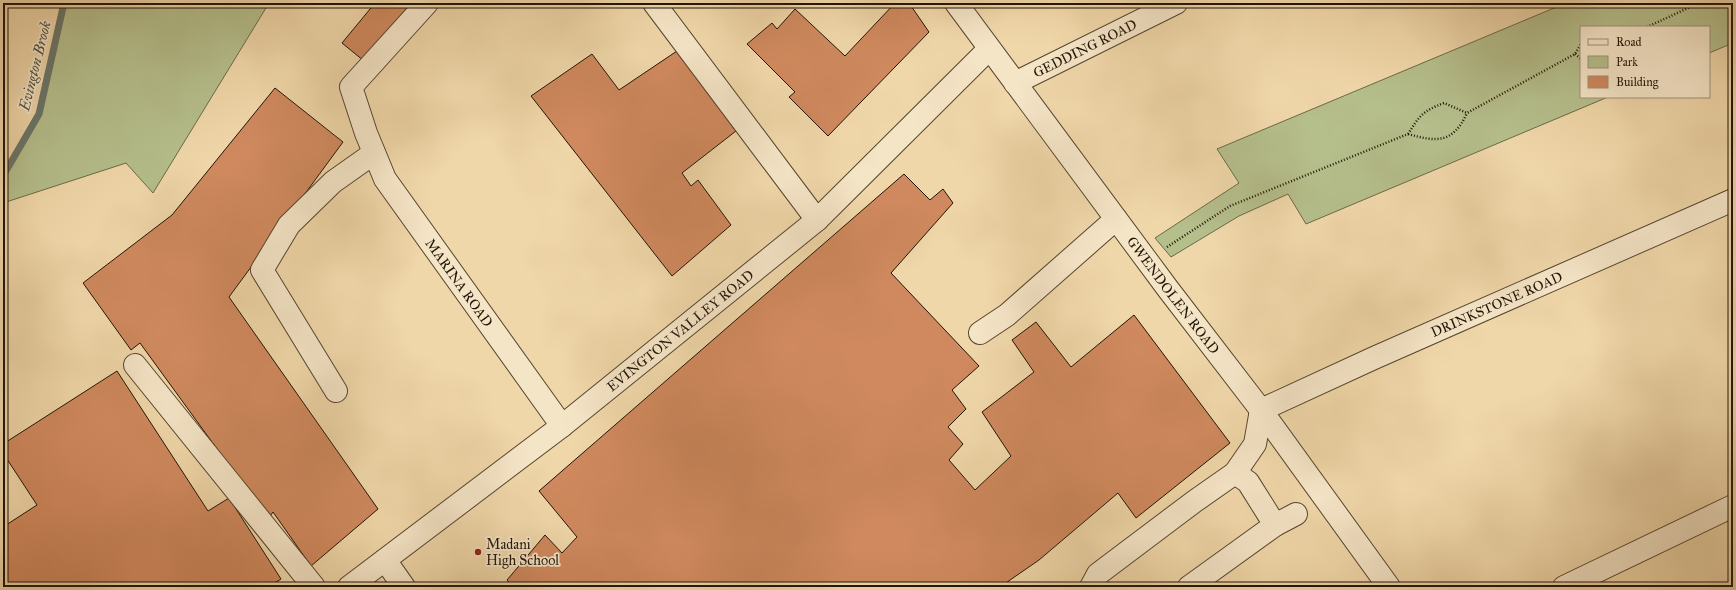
<svg xmlns="http://www.w3.org/2000/svg" width="1736" height="590" font-family="'IM FELL Great Primer',serif">
<rect width="100%" height="100%" fill="#f0d7a9"/>
<filter id="stains"><feTurbulence type="fractalNoise" baseFrequency=".005" numOctaves="4"/><feColorMatrix values="0 0 0 0 .2 0 0 0 0 .09 0 0 0 0 .02 0 0 0 .5 -.17"/></filter>
<radialGradient id="worn" r=".72"><stop offset=".6" stop-color="#630" stop-opacity="0"/><stop offset="1" stop-color="#630" stop-opacity=".3"/></radialGradient>
<g fill="#b5bf8c" stroke="#6b6a49">
<path d="M 64,3 L 269,3 L 153,193 L 126,163 L 3,203 L 3,176 L 39,114 Z"/>
<path d="M 1566,3 L 1733,3 L 1733,43 L 1709,53 L 1709,27 L 1581,27 L 1581,97 L 1608,97 L 1306,224 L 1288,194 L 1239,216 L 1171,257 L 1155,238 L 1239,183 L 1217,149 Z"/>
</g>
<g fill="none" stroke-linecap="round" stroke-linejoin="round">
<path stroke="#6a766b" stroke-width="7" d="M 3,176 L 39,114 L 64,3"/>
</g>
<g fill="#d0895e" stroke="#211406">
<path d="M 375,3 L 411,3 L 364,61 L 342,43 Z"/>
<path d="M 895,3 L 909,3 L 929,32 L 828,136 L 789,97 L 795,92 L 747,44 L 772,23 L 777,29 L 795,9 L 845,56 Z"/>
<path d="M 677,51 L 736,131 L 682,173 L 691,186 L 698,180 L 731,225 L 672,276 L 531,96 L 592,54 L 619,90 Z"/>
<path d="M 275,88 L 343,142 L 229,297 L 378,509 L 311,566 L 273,512 L 268,519 L 140,343 L 131,350 L 83,283 L 172,215 Z"/>
<path d="M 904,174 L 930,200 L 943,189 L 953,203 L 891,273 L 979,366 L 952,390 L 966,409 L 948,427 L 963,444 L 949,460 L 975,490 L 1011,456 L 982,412 L 1034,372 L 1012,340 L 1036,322 L 1071,367 L 1134,315 L 1230,443 L 1136,518 L 1118,493 L 1039,560 L 1000,587 L 513,587 L 507,580 L 545,535 L 562,553 L 577,537 L 539,491 Z"/>
<path d="M 117,371 L 208,511 L 229,498 L 281,579 L 268,587 L 3,587 L 3,527 L 37,505 L 3,453 L 3,444 Z"/>
</g>
<g fill="none" stroke-linecap="round" stroke-linejoin="round">
<g stroke="#55452f" stroke-width="24">
<g id="minor">
<path id="s1" d="M 427,3 L 351,87 L 366,133 L 385,179 L 562,426"/>
<path d="M 654,3 L 817,220"/>
<path id="s2" d="M 956,3 L 1168,289 L 1261,410 L 1389,587"/>
<path id="s3" d="M 1015,83 L 1176,3"/>
<path d="M 980,333 L 1007,315 L 1116,219"/>
<path d="M 135,365 L 314,587"/>
<path d="M 336,391 L 262,270 L 289,225 L 333,182 L 374,153"/>
<path d="M 1275,525 L 1296,514"/>
<path d="M 385,560 L 404,587"/>
<path id="s4" d="M 349,587 L 562,426 L 817,220 L 989,49"/>
<path id="s5" d="M 1091,587 L 1098,574 L 1195,501 L 1235,473 L 1255,444 L 1261,410 L 1374,358 L 1733,200"/>
<path d="M 1189,587 L 1275,525 L 1248,482 L 1235,473"/>
<path d="M 1564,587 L 1733,506"/>
</g>
</g>
<g stroke="#211406" stroke-width="2.5" stroke-dasharray="1 2" stroke-linecap="butt">
<path d="M 1647,27 L 1699,3"/>
<path d="M 1575,54 L 1581,59"/>
<path d="M 1408,134 C 1436,142 1453,144 1467,113"/>
<path d="M 1167,247 L 1230,206 L 1408,134 C 1420,115 1423,111 1444,103 L 1467,113 L 1575,54 L 1581,44"/>
</g>
<use href="#minor" stroke="#f5e5c7" stroke-width="22"/>
</g>
<circle fill="#8f2418" stroke="#f5e5c7" stroke-width="1.5" cx="478" cy="552" r="4"/>
<g text-anchor="middle" dominant-baseline="central" stroke-width="3.5" stroke-linejoin="round" paint-order="stroke">
<g font-size="14" fill="#211406" stroke="#f5e5c7">
<text stroke="none"><textPath href="#s3" startOffset="78">GEDDING ROAD</textPath></text>
<text stroke="none"><textPath href="#s1" startOffset="339">MARINA ROAD</textPath></text>
<text stroke="none"><textPath href="#s2" startOffset="364">GWENDOLEN ROAD</textPath></text>
<text stroke="none"><textPath href="#s5" startOffset="513">DRINKSTONE ROAD</textPath></text>
<text stroke="none"><textPath href="#s4" startOffset="419">EVINGTON VALLEY ROAD</textPath></text>
</g>
<g font-size="14" fill="#211406" stroke="#f5e5c7" text-anchor="start">
<text x="486" y="544">Madani<tspan x="486" dy="16">High School</tspan></text>
</g>
<g font-size="15" font-style="italic" fill="#4c4d41" stroke="#f5e5c7">
<text transform="translate(35 66) rotate(-76)">Evington Brook</text>
</g>
</g>
<rect width="1736" height="590" fill="none" stroke="#f0d7a9" stroke-width="16"/>
<rect x="4" y="4" width="1728" height="582" fill="none" stroke="#211406" stroke-width="2"/>
<rect x="8" y="8" width="1720" height="574" fill="none" stroke="#211406"/>
<rect x="1580" y="26" width="130" height="72" fill="#f5e5c7" stroke="#a0917a"/>
<rect x="1588" y="39" width="20" height="6" fill="#f5e5c7" stroke="#a0917a"/>
<text x="1616" y="46" font-size="12" fill="#211406">Road</text>
<rect x="1588" y="56" width="20" height="12" fill="#b5bf8c" stroke="#a0917a"/>
<text x="1616" y="66" font-size="12" fill="#211406">Park</text>
<rect x="1588" y="76" width="20" height="12" fill="#d0895e" stroke="#a0917a"/>
<text x="1616" y="86" font-size="12" fill="#211406">Building</text>
<rect width="100%" height="100%" filter="url(#stains)"/>
<rect width="100%" height="100%" fill="url(#worn)"/>
</svg>
